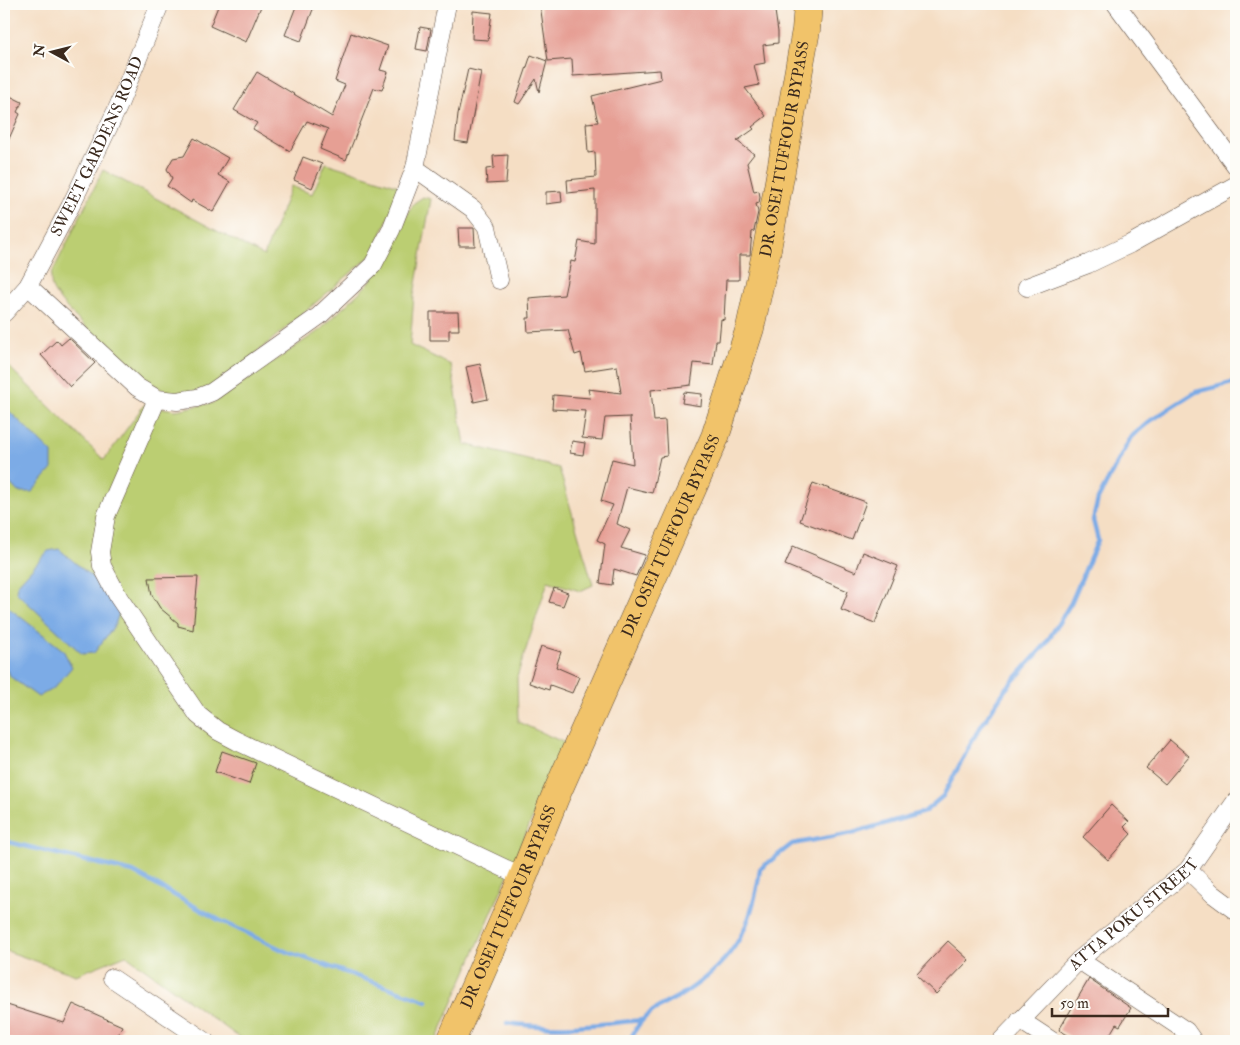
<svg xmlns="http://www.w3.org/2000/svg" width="1240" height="1045" font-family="'IM FELL Double Pica',serif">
<rect width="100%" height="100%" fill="#fdfcf7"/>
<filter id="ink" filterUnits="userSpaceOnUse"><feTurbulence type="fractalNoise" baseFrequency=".02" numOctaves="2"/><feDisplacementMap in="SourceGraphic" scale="10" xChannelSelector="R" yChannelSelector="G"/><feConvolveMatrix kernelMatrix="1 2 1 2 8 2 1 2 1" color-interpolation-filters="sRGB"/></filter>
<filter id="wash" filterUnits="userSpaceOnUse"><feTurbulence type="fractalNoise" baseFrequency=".0096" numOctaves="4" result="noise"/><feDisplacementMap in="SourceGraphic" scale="20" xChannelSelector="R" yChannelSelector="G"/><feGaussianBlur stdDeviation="1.12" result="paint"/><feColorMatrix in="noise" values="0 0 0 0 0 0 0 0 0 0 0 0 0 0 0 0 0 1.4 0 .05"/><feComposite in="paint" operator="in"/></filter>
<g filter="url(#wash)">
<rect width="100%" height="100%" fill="#f5dec4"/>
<g fill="#bbce72" stroke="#7b7c48">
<path d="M 326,163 L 402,187 L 372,255 L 223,381 C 207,391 187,397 168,392 C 148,387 57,306 52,287 C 51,284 51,279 51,275 L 103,170 L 264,256 L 291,186 L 312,194 Z"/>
<path d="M 423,197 L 431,199 L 414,295 L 410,345 L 451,365 L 465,444 L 559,468 L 593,585 L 580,591 L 548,581 L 517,677 L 518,722 L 565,743 L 436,1041 L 244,1041 L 126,955 L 76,975 L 4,950 L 4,362 L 104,460 L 144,405 L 176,410 L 213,403 L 320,330 L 369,283 L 414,203 Z"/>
</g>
<g fill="#7babe6" stroke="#5b6a82">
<path d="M 4,406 L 52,453 L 52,469 L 32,492 L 18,492 L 4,477 Z"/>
<path d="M 59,549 L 113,595 L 120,610 L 115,625 L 94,653 L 82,654 L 16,592 L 17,585 L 48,551 Z"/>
<path d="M 9,608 L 63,650 L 72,667 L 54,688 L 38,697 L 12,678 L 4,667 L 4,609 Z"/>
</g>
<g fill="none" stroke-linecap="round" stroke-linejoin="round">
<g stroke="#7babe6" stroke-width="4.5">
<path d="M 4,841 L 133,872 L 219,920 L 285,951 L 427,1001"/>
<path d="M 507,1023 C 555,1030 594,1025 642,1020"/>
<path d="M 629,1041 C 633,1035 636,1027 641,1022 C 651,1009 672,1001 686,992 C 736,958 752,928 760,869 L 792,844 L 853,833 L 924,812 L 943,796 L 976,734 L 1005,690 L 1045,645 L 1071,603 L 1098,540 L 1093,520 L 1098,499 L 1131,437 L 1150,421 L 1196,392 L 1236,382"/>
</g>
</g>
<g id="blocks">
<g fill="#e69f94">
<path d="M 219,4 L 262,4 L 246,42 L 210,26 Z"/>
<path d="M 297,4 L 315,4 L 301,41 L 285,35 Z"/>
<path d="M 540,4 L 707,4 L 708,7 L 728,4 L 774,4 L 778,32 L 778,43 L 763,45 L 765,63 L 754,65 L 759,85 L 745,88 L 766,116 L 752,127 L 754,129 L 737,141 L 754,154 L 747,163 L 754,192 L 759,191 L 760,197 L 759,203 L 756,204 L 758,212 L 754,231 L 752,232 L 750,255 L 739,255 L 739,280 L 726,280 L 724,320 L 721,319 L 719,341 L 716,341 L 713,365 L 694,363 L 691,385 L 651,390 L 654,421 L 665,420 L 667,456 L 660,457 L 652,493 L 627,487 L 617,524 L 630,530 L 621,548 L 645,555 L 636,576 L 614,569 L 612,585 L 600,583 L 605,544 L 597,540 L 613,505 L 601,501 L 612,459 L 633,464 L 630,417 L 605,418 L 602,440 L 582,438 L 586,411 L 552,409 L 553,395 L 590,398 L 588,389 L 621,393 L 617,366 L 585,371 L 581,353 L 575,355 L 568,330 L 528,332 L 527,318 L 530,318 L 529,298 L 564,295 L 571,261 L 575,262 L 579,241 L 595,244 L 595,190 L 568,193 L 567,180 L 596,177 L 595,152 L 588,153 L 586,123 L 598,122 L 592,96 L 661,79 L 660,70 L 573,76 L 572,59 L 548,61 Z"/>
<path d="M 473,11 L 492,13 L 488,40 L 472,39 Z"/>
<path d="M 420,27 L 431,29 L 427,51 L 416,49 Z"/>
<path d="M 351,33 L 388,46 L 380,70 L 388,72 L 382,90 L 374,88 L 346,160 L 320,149 L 328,129 L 307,121 L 290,151 L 253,129 L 257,123 L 234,110 L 257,72 L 332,117 L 345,85 L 335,81 Z"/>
<path d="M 531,55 L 547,61 L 539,92 L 536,79 L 519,104 L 515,102 Z"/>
<path d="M 468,69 L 481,72 L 468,143 L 455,141 L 458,114 Z"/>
<path d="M 4,93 L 22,102 L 17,112 L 20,114 L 4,150 Z"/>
<path d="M 194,138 L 228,158 L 218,175 L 230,182 L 213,212 L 192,200 L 191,203 L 167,186 L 172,178 L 167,169 L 173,158 L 184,156 Z"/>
<path d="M 508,155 L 506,183 L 487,184 L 486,169 L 494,168 L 493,156 Z"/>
<path d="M 303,157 L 322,164 L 312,188 L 294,180 Z"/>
<path d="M 561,191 L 562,202 L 546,204 L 546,192 Z"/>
<path d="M 458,228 L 474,228 L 475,246 L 459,246 Z"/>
<path d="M 430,312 L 458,312 L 459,330 L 449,330 L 449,340 L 430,340 Z"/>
<path d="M 69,338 L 95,363 L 70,387 L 41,355 L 57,340 L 61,345 Z"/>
<path d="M 480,364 L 488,399 L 474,402 L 466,367 Z"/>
<path d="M 684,392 L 702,394 L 701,406 L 682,403 Z"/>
<path d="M 572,441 L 585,443 L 583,455 L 570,453 Z"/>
<path d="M 813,483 L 866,502 L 852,540 L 800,521 Z"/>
<path d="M 793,546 L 856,572 L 863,552 L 898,566 L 875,623 L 841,610 L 848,591 L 785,565 Z"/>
<path d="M 198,577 L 193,630 L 178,626 L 178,623 L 160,608 L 152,595 L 149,578 Z"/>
<path d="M 554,588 L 568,593 L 563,606 L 549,602 Z"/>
<path d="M 541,646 L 561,652 L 556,667 L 579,677 L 572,693 L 550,685 L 549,690 L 529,683 Z"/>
<path d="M 1170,740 L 1189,756 L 1165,784 L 1146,768 Z"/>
<path d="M 222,751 L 256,763 L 249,784 L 215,772 Z"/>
<path d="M 1111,805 L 1129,822 L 1124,827 L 1131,834 L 1108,860 L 1083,837 Z"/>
<path d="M 948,941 L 969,960 L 936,994 L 916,975 Z"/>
<path d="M 1089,979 L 1131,1008 L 1120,1026 L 1116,1024 L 1106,1041 L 1078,1041 L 1059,1030 Z"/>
<path d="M 4,1004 L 64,1023 L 73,1004 L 122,1026 L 115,1041 L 18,1041 L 7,1038 L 7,1036 L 4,1034 Z"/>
</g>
</g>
</g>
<g filter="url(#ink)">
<use href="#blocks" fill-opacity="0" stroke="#574537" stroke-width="1"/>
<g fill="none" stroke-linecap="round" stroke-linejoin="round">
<g stroke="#574537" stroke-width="19">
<g id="minor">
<path d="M 1116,4 L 1236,166"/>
<path d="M 415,168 L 473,209 L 487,227 L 499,280"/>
<path d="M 28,286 L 137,387 L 157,399 L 177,401 L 197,398 L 212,392 L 319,316 L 373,265 L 391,230 L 415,168 L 447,4"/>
<path d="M 1027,287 L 1088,264 L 1130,244 L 1236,185"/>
<path id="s1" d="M 4,313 L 28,286 L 70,207 L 118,107 L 160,4"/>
<path d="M 157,399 L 106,516 L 100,552 L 102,566 L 119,598 L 198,715 L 218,731 L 237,741 L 523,877"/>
<path d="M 1188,870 L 1213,894 L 1236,911"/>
<path d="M 1079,960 L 1186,1031 L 1193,1041"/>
<path d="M 112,978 L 205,1041"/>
<path d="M 1020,1020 L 1052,1041"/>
<path id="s2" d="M 1001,1041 L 1079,960 L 1188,870 L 1236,801"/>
</g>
</g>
<g stroke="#574537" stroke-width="29">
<g id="trunk">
<path id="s3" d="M 451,1041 L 523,877 L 555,797 L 715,437 L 750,328 L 767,249 L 806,30 L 808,4"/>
</g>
</g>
<use href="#minor" stroke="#fff" stroke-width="18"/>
<use href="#trunk" stroke="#f1c36a" stroke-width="28"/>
</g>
</g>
<g text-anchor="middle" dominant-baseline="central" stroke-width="4" stroke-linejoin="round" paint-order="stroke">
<g font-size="16" fill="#3b2a1e" stroke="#fdfcf7">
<text stroke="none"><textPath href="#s1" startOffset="192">SWEET GARDENS ROAD</textPath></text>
<text stroke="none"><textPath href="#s3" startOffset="956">DR. OSEI TUFFOUR BYPASS</textPath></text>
<text stroke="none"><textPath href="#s3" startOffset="551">DR. OSEI TUFFOUR BYPASS</textPath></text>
<text stroke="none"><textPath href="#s3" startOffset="146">DR. OSEI TUFFOUR BYPASS</textPath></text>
<text stroke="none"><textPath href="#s2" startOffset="184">ATTA POKU STREET</textPath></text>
</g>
</g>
<rect width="1240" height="1045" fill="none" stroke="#fdfcf7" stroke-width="20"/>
<g transform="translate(52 52) rotate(277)" stroke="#fdfcf7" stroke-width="4" paint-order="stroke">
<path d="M0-4L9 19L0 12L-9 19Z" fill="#3b2a1e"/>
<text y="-8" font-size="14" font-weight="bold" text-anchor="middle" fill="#3b2a1e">N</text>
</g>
<path d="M1052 1008v8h116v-8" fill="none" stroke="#3b2a1e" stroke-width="2.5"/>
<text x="1060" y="1008" font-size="15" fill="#3b2a1e" stroke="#fdfcf7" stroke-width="4" paint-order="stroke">50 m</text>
</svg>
